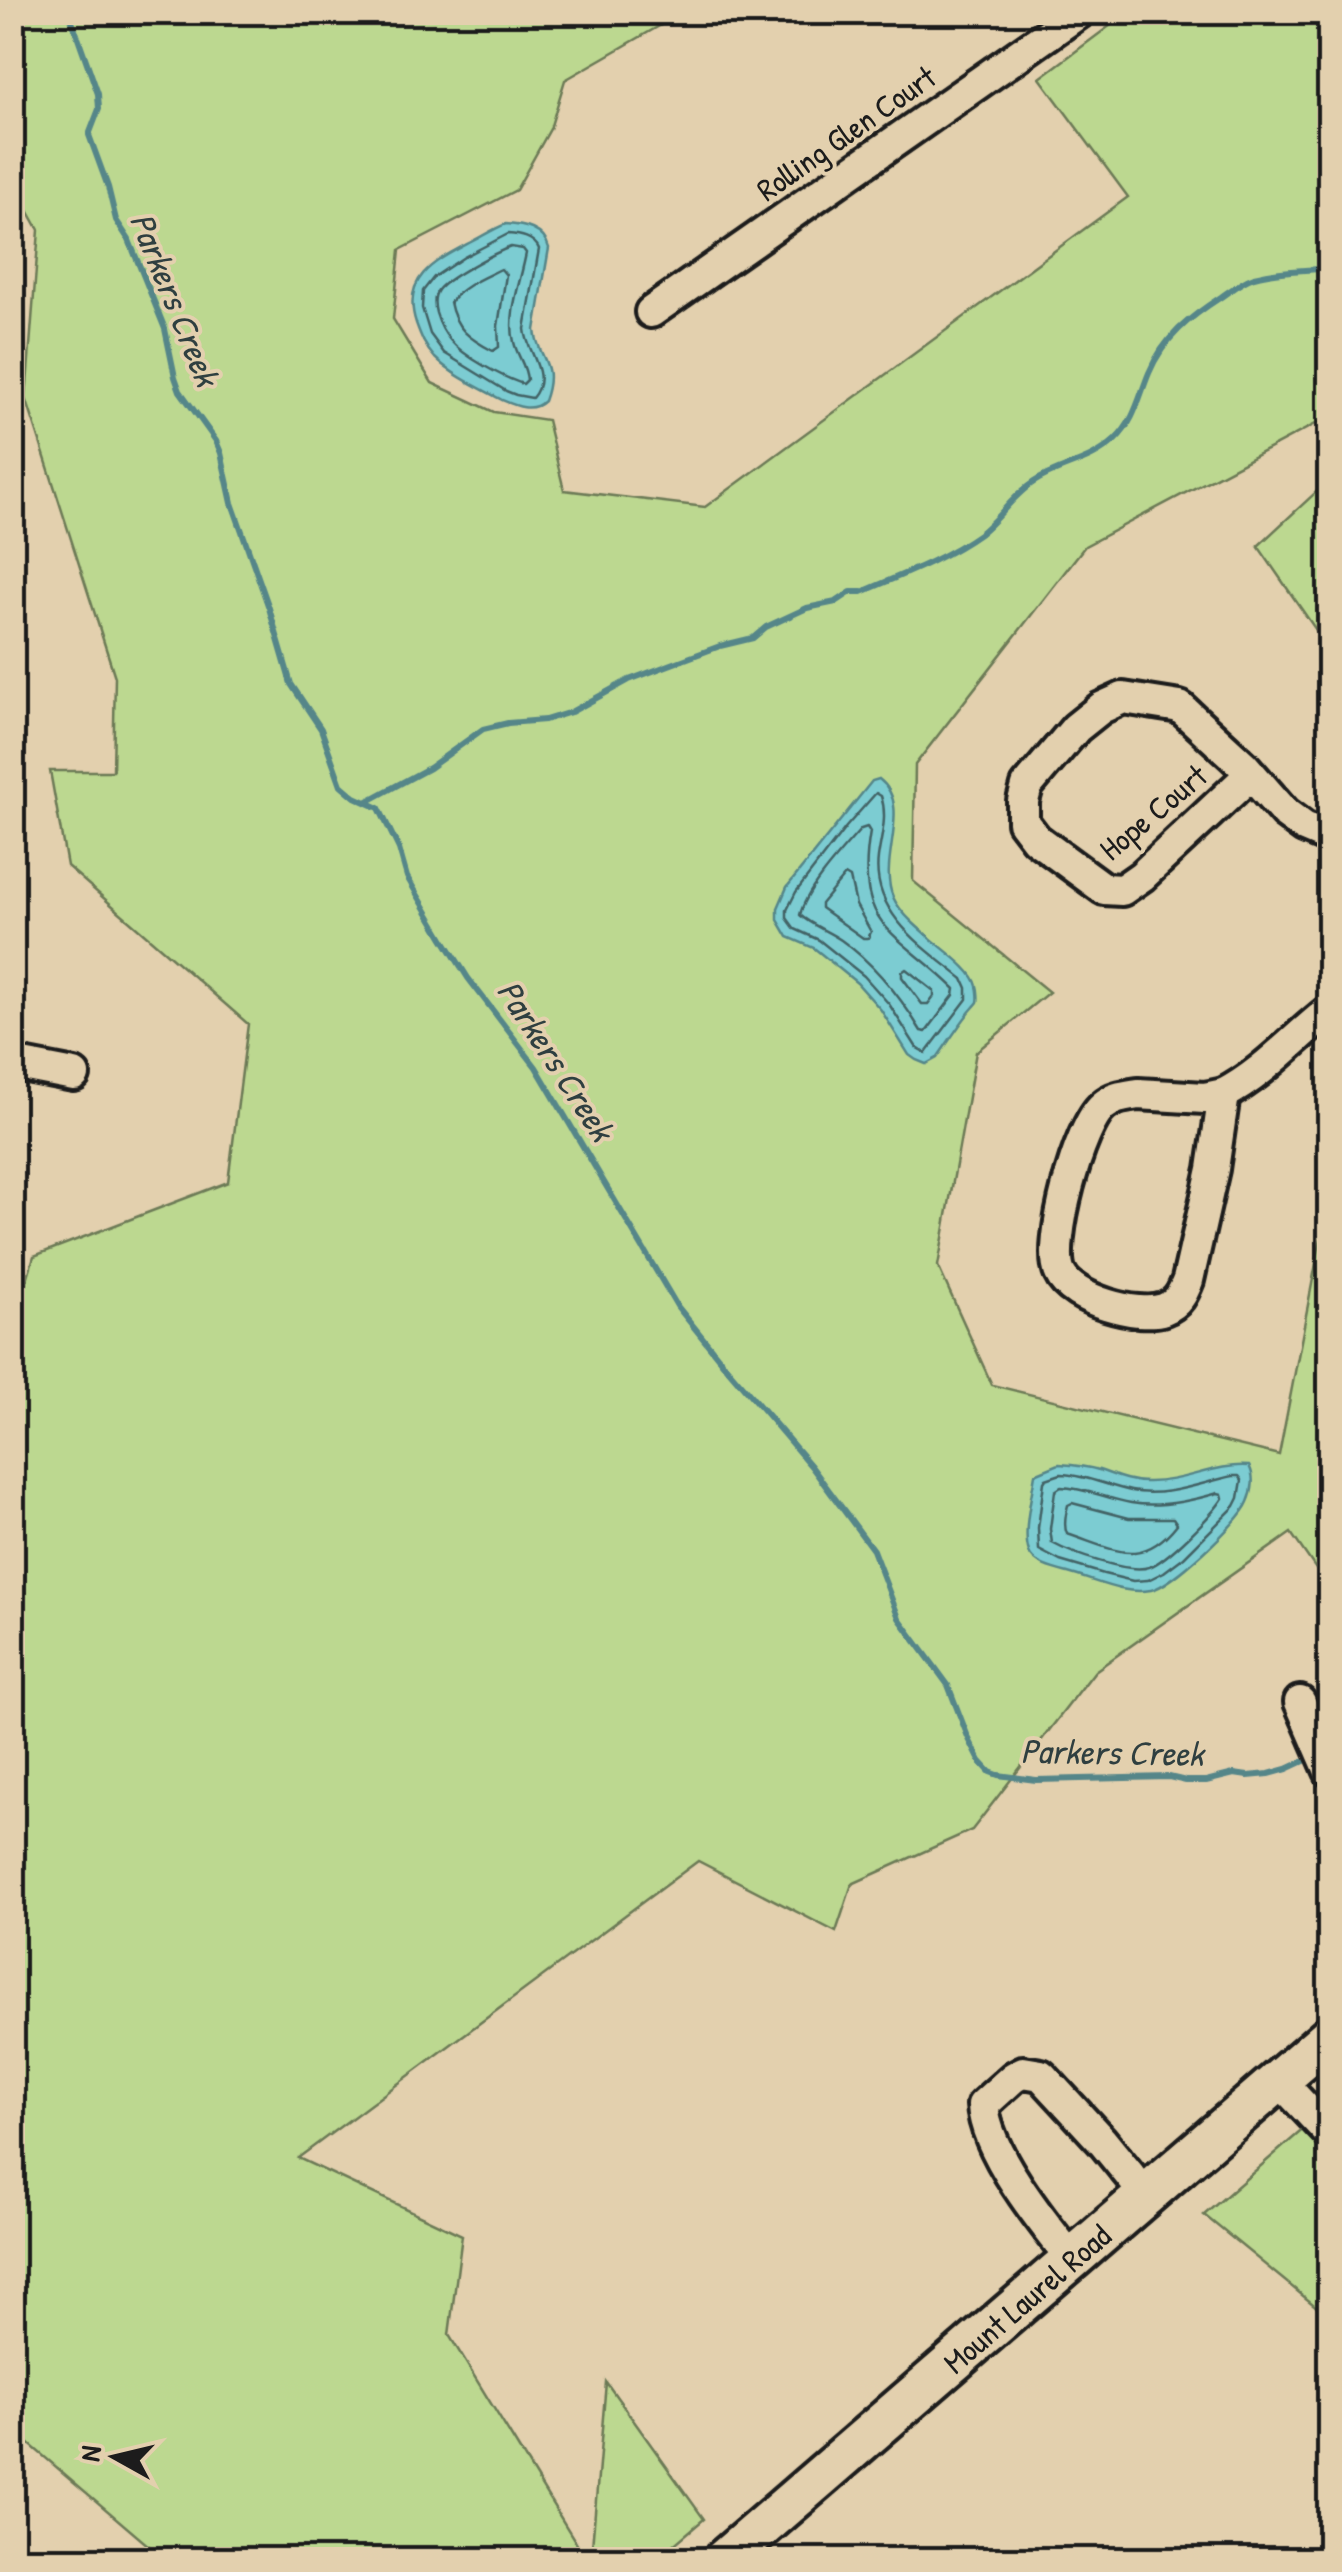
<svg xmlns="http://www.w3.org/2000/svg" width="1342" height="2572" font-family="'Patrick Hand',sans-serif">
<rect width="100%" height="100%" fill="#e3d0ae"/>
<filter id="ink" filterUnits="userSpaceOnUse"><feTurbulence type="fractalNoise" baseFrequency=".01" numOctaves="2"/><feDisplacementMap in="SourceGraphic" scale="20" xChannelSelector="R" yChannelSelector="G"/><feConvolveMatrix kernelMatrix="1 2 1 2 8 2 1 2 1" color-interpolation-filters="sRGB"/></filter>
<g filter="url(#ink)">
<g fill="#bcd890" stroke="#6c7a56" stroke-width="2.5">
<path d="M 12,13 L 682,13 L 565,80 L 550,129 L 516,190 L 400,250 L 393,319 L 432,383 L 494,412 L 547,420 L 564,490 L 705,507 L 1128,197 L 1040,78 L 1127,13 L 1329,13 L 1329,418 L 1327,418 L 1085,546 L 915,765 L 913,881 L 1049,992 L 976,1052 L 938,1266 L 992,1385 L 1279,1455 L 1329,1196 L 1329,1588 L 1291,1533 L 1095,1671 L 972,1830 L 852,1884 L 836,1932 L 698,1861 L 298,2158 L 462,2235 L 449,2335 L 586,2559 L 163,2558 L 27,2442 L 13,2410 L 13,1327 L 34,1256 L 228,1182 L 248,1024 L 67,866 L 50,771 L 113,771 L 115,677 L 26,398 L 39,230 L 13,183 Z"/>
<path d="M 1329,480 L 1329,649 L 1258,546 Z"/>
<path d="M 1329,2107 L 1329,2317 L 1204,2215 Z"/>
<path d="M 606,2382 L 704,2519 L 657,2559 L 591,2559 Z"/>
</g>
<g fill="#7bccd2" stroke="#558689" stroke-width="2.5">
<path d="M 506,224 C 524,225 544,229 549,248 L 535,330 C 538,360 558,362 544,401 C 532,413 516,406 502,400 C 480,388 453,376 435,358 C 425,347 421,337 416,323 C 401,277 435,261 471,242 C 483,236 493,229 506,224 Z"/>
<path d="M 879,779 C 914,806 877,860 893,897 C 908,931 972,961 977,986 C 978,989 979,999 978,1002 C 976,1005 970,1011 968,1014 C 957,1028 947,1044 937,1058 L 926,1064 L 916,1060 L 909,1055 L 881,1010 L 857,983 L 814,948 L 788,937 L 778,920 L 778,908 L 787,887 L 872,781 Z"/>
<path d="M 1059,1464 C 1073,1465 1086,1466 1099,1470 C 1114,1475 1129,1482 1146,1482 C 1182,1483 1216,1463 1249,1466 C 1255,1476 1253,1491 1248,1502 C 1240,1522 1172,1586 1151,1590 C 1123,1595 1095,1580 1068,1573 C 1056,1570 1033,1565 1029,1552 C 1022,1532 1032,1495 1035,1474 Z"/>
</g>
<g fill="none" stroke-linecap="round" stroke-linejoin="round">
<g stroke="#426265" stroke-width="2.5">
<path d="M 508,234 C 520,235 534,237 539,249 L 525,329 C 527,354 552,374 532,398 L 516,395 L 506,391 L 444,353 L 430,334 L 422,308 L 423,291 L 434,277 L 464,257 Z"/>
<path d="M 511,247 L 523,249 L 526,253 C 521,281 507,314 514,342 C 517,356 526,365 527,380 L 523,384 C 502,377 464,357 450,340 C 443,332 439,323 436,313 C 434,305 433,297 438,290 C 447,278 496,252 511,247 Z"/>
<path d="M 501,269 L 506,275 L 498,326 L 499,347 L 493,351 C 470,339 455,329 450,302 C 462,286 483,278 501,269 Z"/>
<path d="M 876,793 L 881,796 C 888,817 881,836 878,858 C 871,914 925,948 963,979 L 967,988 L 967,999 L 926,1053 L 917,1048 L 889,1004 L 864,976 L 819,940 L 795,929 L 787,918 L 787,910 L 796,892 L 846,827 Z"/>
<path d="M 867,827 L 870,832 C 853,929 897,931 955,989 L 954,995 L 926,1032 L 921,1031 C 900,996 875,964 841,940 C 828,931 811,925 800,915 C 807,887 842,851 861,829 Z"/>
<path d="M 845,875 L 850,878 L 856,905 L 871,932 L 868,938 L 863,938 L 821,908 L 821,904 Z"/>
<path d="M 906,969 L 934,991 L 934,996 L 928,1004 L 922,1004 L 902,977 L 902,972 Z"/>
<path d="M 1061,1474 C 1086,1475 1107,1486 1131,1491 C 1165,1498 1200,1483 1233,1476 L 1239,1476 L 1242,1480 L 1239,1498 L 1235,1506 L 1184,1557 L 1164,1572 L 1148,1580 L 1133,1581 L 1104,1574 L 1060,1561 L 1039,1550 L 1038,1528 L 1044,1482 L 1046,1479 Z"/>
<path d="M 1061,1487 C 1086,1488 1107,1499 1131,1503 C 1159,1508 1191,1501 1218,1493 L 1222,1494 L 1223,1498 C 1213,1514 1167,1561 1149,1567 C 1129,1574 1070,1553 1052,1543 L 1050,1529 L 1055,1491 Z"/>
<path d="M 1072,1503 L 1129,1518 L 1173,1518 L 1177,1524 C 1141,1570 1114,1549 1067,1534 C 1063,1526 1066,1513 1068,1505 Z"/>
</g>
<g stroke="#558689" stroke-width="6">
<path d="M 69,12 L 98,94 L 99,109 L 89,135 L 108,187 L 116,220 L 129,240 L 165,329 L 175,377 L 180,391 L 216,441 L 221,453 L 232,503 L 269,608 L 291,684 L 321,729 L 341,785 L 355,797 L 379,808 L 399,849 L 407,877 L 443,938 L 468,978 L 536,1067 L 677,1306 L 727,1368 L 811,1466 L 873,1550 L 899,1618 L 948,1685 L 968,1737 L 980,1761 L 990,1772 L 998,1775 L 1036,1780 L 1169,1777 L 1186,1781 L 1206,1781 L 1234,1774 L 1248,1776 L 1269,1774 L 1287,1769 L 1315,1756"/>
<path d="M 368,801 L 429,768 L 483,729 L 508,723 L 545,720 L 571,712 L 629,680 L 720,646 L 753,638 L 766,627 L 807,608 L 836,602 L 851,592 L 862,592 C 901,575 944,559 979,534 C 999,519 1012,496 1034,482 C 1062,464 1089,464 1115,440 C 1135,421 1139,397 1149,373 C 1164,337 1190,317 1221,297 C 1231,290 1242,281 1254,277 C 1279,270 1304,271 1330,268"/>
</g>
<g stroke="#1c1c1c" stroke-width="38">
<g id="minor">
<path d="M 651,312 L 1080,12"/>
<path d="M 1251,774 L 1142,876 L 1122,890 L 1104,889 L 1036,839 L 1023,822 L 1023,801 L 1027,786 L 1076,728 L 1101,708 L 1123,698 L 1180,707 L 1243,765 L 1285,813 L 1304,827 L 1330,838"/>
<path d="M 12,1063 L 74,1075"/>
<path d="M 1138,1094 L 1205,1098 L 1224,1094 L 1213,1169 L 1188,1280 C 1183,1293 1178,1304 1164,1309 C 1139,1318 1072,1300 1060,1273 C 1047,1245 1079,1126 1103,1106 C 1113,1097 1125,1096 1138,1094 Z"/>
<path d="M 1224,1094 C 1264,1073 1294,1038 1330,1010"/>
<path d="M 1300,1702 L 1330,1771"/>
<path d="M 1279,2080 L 1330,2134"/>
<path d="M 1072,2259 C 1043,2223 985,2151 983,2105 L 1014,2077 L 1023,2072 L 1041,2075 L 1102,2141 L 1146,2195"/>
</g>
</g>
<g stroke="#1c1c1c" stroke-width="48">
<g id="major">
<path id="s1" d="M 724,2560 L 1330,2036"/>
</g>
</g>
<use href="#minor" stroke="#e3d0ae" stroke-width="30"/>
<use href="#major" stroke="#e3d0ae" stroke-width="40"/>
</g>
</g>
<g text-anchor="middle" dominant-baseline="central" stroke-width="8" stroke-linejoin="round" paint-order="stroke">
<g font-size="32" fill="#1c1c1c" stroke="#e3d0ae">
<text transform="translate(846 133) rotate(-35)">Rolling Glen Court</text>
<text transform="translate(1153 812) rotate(-40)">Hope Court</text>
<text stroke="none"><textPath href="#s1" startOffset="400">Mount Laurel Road</textPath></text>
</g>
<g font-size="35" font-style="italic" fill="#2f3f40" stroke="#e3d0ae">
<text transform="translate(175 299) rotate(68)">Parkers Creek</text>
<text transform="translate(556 1060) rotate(57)">Parkers Creek</text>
<text transform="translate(1112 1752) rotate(1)">Parkers Creek</text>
</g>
</g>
<rect width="1342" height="2572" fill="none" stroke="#e3d0ae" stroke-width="50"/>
<rect x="25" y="25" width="1292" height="2522" fill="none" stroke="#1c1c1c" stroke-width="4" filter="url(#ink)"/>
<g transform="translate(115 2457) rotate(278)" stroke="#e3d0ae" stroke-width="8" paint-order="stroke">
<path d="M0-8L18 38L0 25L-18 38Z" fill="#1c1c1c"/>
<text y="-15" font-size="28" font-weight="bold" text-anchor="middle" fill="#1c1c1c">N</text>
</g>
</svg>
